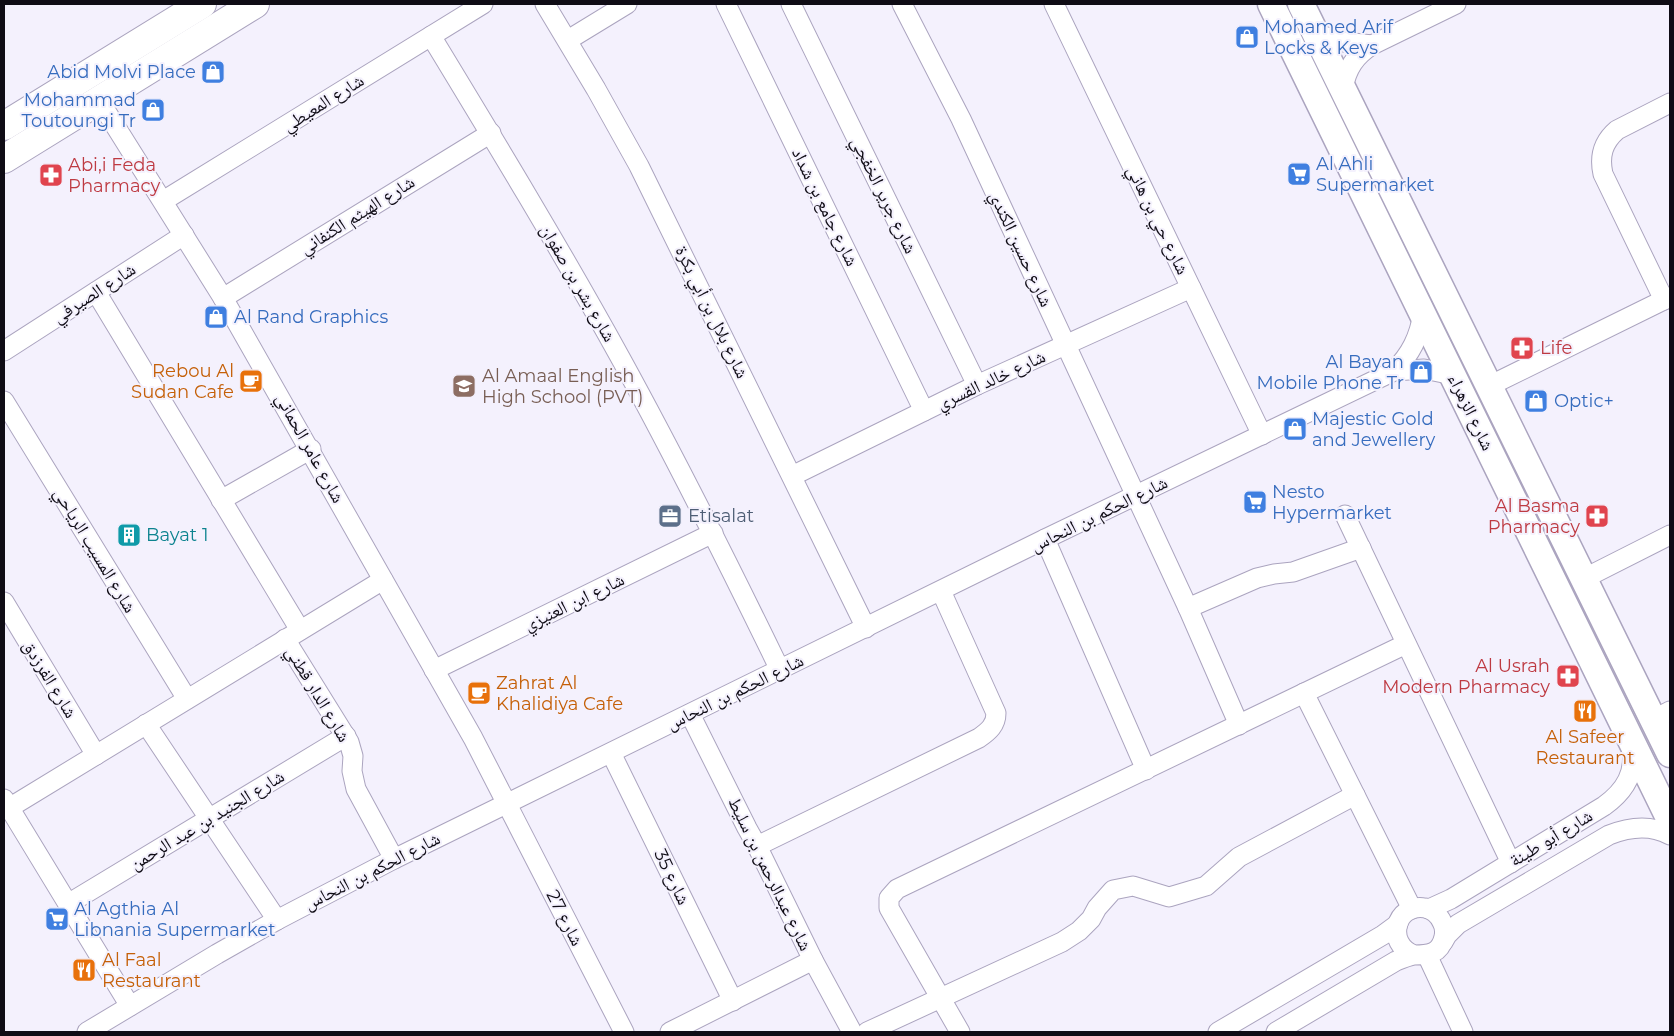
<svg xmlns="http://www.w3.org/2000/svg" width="1674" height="1036" font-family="Montserrat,'Noto Naskh Arabic',sans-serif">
<rect width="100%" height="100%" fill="#f4f1fd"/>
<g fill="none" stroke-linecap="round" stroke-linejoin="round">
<g stroke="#aba4bf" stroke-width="21">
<g id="street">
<path d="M 545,4 L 596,89 L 639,166 L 866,628"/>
<path d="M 726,4 L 924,411"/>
<path d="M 791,4 L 977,385"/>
<path d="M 902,4 L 961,119 L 1188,608 L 1239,725"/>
<path d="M 1054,4 L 1262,435"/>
<path d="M 1316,34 L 1344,42 L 1372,45"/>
<path d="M 431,36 C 496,143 561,250 621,359 C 677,461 729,565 780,670"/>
<path d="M 568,40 L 627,4"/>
<path d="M 1343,88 C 1347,68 1355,56 1372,45 L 1456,4"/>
<path d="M 99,100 L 223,298 L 473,738 L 624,1032"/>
<path d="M 163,201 L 483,4"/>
<path d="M 96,292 L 300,630"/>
<path d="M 223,298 L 491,133"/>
<path d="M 1664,300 L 1603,174 C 1599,156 1603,142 1617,130 L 1670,103"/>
<path d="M 4,351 L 184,235"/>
<path d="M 1394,371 C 1411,354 1419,337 1423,314"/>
<path d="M 1489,386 L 1670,297"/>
<path d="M 4,401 L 187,699"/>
<path d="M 792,476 L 977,385 L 1191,288"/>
<path d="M 221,500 L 311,449"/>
<path d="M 1345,515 L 1511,863"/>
<path d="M 1045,539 L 1146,770"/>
<path d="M 1583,579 L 1670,535"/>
<path d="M 4,602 L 96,755"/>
<path d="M 1188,608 L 1257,578 L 1274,574 L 1293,572 L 1361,548"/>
<path d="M 285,639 L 349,742 L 353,756 L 352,771 L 356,789 L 394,859"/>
<path d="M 434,670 L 713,533"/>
<path d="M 1304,693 L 1412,909"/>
<path d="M 690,714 L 747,828 L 757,846 L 813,960 L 852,1032"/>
<path d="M 1653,720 L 1670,711"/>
<path d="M 146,724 L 277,920"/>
<path d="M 611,753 L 733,1001"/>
<path d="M 4,799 L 130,1006"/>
<path d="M 9,808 L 383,580"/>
<path d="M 757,846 L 979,738 C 989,731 996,725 996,713 L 941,591"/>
<path d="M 68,904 L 346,736"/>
<path d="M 1429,909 L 1451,899 L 1604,806 C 1625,791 1637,772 1631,745"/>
<path d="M 1443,942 L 1447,935 L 1458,924 L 1609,835 C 1629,827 1650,824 1670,835"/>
<path d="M 1427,955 L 1463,1032"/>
<path d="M 87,1032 L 217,954 L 277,920 L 394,859 L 1045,539 L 1394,371 L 1424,369 L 1453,375"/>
<path d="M 670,1032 L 813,960"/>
<path d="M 867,1032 L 1062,942 L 1079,931 L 1091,919 L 1097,908 L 1113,890 L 1133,886 L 1169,897 L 1206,886 L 1239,857 L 1355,795"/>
<path d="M 960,1032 L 889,908 L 889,898 L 897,889 L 1406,644"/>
<path d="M 1218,1032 L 1383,935 L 1398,924"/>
<path d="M 1276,1032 L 1396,961 C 1401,959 1409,956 1414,955 C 1429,955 1440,954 1444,937 C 1445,932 1445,927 1442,922 C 1439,915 1432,909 1425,908 C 1395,903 1385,944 1414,955"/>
</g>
</g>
<g stroke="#aba4bf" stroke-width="29">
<g id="secondary">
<path d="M 1271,4 L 1670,820"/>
<path d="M 1301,4 L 1670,754"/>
</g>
</g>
<g stroke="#aba4bf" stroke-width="30">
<g id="primary">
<path d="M 4,126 L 202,4"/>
<path d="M 4,159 L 255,4"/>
</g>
</g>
<use href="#street" stroke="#fff" stroke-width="19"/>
<use href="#secondary" stroke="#fff" stroke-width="26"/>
<use href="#primary" stroke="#fff" stroke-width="28"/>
</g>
<defs>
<g id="shop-square" transform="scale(1.25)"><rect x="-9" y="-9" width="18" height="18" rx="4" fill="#3f7fe0" stroke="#f4f1fd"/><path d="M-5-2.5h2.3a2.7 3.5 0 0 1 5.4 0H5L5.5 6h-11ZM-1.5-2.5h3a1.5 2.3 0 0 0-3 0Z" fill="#fff"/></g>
<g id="supermarket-square" transform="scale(1.25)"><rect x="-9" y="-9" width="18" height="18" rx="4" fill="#3f7fe0" stroke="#f4f1fd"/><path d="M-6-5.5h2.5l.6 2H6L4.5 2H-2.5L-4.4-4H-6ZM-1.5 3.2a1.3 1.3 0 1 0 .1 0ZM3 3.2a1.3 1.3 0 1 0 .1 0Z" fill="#fff"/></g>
<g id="pharmacy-square" transform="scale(1.25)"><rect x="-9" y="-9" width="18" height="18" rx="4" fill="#e0444e" stroke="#f4f1fd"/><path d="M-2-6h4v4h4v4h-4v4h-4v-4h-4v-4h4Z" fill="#fff"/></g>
<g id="cafe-square" transform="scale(1.25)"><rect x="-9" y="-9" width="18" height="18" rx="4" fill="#e8710a" stroke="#f4f1fd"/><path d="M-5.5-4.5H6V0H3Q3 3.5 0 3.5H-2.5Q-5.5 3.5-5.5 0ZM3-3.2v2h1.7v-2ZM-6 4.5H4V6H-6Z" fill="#fff"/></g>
<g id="school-square" transform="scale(1.25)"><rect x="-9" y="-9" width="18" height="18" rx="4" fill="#8d6e63" stroke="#f4f1fd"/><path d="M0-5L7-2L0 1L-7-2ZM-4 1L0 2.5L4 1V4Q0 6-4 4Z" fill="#fff"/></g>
<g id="office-square" transform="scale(1.25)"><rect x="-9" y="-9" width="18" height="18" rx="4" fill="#5c6f8a" stroke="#f4f1fd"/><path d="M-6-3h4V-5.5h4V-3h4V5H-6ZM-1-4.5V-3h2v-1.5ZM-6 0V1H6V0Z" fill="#fff"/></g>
<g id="building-square" transform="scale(1.25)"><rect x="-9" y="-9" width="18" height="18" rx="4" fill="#0f9aa8" stroke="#f4f1fd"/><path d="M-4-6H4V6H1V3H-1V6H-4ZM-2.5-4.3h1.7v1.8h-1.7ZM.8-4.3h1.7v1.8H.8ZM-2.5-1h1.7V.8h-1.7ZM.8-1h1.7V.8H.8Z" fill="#fff"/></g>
<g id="restaurant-square" transform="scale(1.25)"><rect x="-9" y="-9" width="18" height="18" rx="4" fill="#e8710a" stroke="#f4f1fd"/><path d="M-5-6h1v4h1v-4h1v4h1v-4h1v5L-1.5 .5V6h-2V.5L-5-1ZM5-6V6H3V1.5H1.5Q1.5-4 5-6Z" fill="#fff"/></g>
</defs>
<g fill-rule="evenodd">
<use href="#shop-square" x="1247" y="37"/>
<use href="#shop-square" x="213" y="72"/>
<use href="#shop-square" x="153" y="110"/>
<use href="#supermarket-square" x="1299" y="174"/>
<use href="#pharmacy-square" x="51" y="175"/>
<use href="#shop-square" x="216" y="317"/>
<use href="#pharmacy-square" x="1522" y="348"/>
<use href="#shop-square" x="1421" y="372"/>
<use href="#cafe-square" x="251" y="381"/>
<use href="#school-square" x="464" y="386"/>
<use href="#shop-square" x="1536" y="401"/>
<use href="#shop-square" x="1295" y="429"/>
<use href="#supermarket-square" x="1255" y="502"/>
<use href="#office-square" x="670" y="516"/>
<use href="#pharmacy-square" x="1597" y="516"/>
<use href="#building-square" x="129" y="535"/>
<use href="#pharmacy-square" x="1568" y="676"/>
<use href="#cafe-square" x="479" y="693"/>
<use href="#restaurant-square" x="1585" y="711"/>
<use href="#supermarket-square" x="57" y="919"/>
<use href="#restaurant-square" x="84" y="970"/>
</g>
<g text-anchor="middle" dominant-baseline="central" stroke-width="4" stroke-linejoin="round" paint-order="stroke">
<g font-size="18" fill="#366cbe" stroke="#f4f1fd" text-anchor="start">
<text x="1264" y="27">Mohamed Arif<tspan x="1264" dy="21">Locks &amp; Keys</tspan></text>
<text x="196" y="72" text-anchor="end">Abid Molvi Place</text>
<text x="136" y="100" text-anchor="end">Mohammad<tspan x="136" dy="21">Toutoungi Tr</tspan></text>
<text x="1316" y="164">Al Ahli<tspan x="1316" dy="21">Supermarket</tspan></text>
<text x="234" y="317">Al Rand Graphics</text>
<text x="1404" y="362" text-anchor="end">Al Bayan<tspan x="1404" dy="21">Mobile Phone Tr</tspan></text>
<text x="1554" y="401">Optic+</text>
<text x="1312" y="419">Majestic Gold<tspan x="1312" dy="21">and Jewellery</tspan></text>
<text x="1272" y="492">Nesto<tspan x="1272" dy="21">Hypermarket</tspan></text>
<text x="74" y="909">Al Agthia Al<tspan x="74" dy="21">Libnania Supermarket</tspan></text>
</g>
<g font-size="18" fill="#0f0c15" stroke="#f4f1fd">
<text transform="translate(323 103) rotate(-32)">شارع المعيطي</text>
<text transform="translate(884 195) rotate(64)">شارع جرير الخفجي</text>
<text transform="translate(825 207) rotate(64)">شارع جامع بن شداد</text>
<text transform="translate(357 215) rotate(-32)">شارع الهيثم الكنفاني</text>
<text transform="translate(1158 220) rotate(64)">شارع حي بن هاني</text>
<text transform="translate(1021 249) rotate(65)">شارع حسين الكندي</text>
<text transform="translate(578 283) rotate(60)">شارع بشر بن صفوان</text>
<text transform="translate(94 293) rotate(-33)">شارع الصيرفي</text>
<text transform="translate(712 312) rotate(64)">شارع بلال بن أبي بكرة</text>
<text transform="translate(991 380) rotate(-25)">شارع خالد القسري</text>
<text transform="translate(1471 412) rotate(64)">شارع الزهراء</text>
<text transform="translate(310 448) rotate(61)">شارع عامر الحماني</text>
<text transform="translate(1099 514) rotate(-26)">شارع الحكم بن النحاس</text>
<text transform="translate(95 550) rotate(59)">شارع المسيب الرياحي</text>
<text transform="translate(574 602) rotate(-26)">شارع ابن العنيزي</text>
<text transform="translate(50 679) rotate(59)">شارع الفرزدق</text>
<text transform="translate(735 692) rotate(-26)">شارع الحكم بن النحاس</text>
<text transform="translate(318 694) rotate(59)">شارع الدار قطني</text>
<text transform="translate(207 820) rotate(-31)">شارع الجنيد بن عبد الرحمن</text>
<text transform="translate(1551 838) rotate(-31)">شارع أبو طينة</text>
<text transform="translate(372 871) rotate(-27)">شارع الحكم بن النحاس</text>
<text transform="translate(770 874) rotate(64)">شارع عبدالرحمن بن سليط</text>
<text transform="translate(672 877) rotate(64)">شارع 35</text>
<text transform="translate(565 918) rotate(63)">شارع 27</text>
</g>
<g font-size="18" fill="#be3a42" stroke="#f4f1fd" text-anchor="start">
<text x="68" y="165">Abi,i Feda<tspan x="68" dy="21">Pharmacy</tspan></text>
<text x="1540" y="348">Life</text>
<text x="1580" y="506" text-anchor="end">Al Basma<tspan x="1580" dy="21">Pharmacy</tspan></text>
<text x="1550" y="666" text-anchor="end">Al Usrah<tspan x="1550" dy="21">Modern Pharmacy</tspan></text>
</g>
<g font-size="18" fill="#c56008" stroke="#f4f1fd" text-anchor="start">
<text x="234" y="371" text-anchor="end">Rebou Al<tspan x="234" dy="21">Sudan Cafe</tspan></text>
<text x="496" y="683">Zahrat Al<tspan x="496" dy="21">Khalidiya Cafe</tspan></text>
<text x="1585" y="737" text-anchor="middle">Al Safeer<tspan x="1585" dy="21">Restaurant</tspan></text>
<text x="102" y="960">Al Faal<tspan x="102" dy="21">Restaurant</tspan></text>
</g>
<g font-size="18" fill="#785e54" stroke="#f4f1fd" text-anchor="start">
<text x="482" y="376">Al Amaal English<tspan x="482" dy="21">High School (PVT)</tspan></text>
</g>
<g font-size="18" fill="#4e5e75" stroke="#f4f1fd" text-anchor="start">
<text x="688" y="516">Etisalat</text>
</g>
<g font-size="18" fill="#0d838f" stroke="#f4f1fd" text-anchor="start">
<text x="146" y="535">Bayat 1</text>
</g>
</g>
<rect width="1674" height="1036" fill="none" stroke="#0f0c15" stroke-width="10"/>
</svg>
